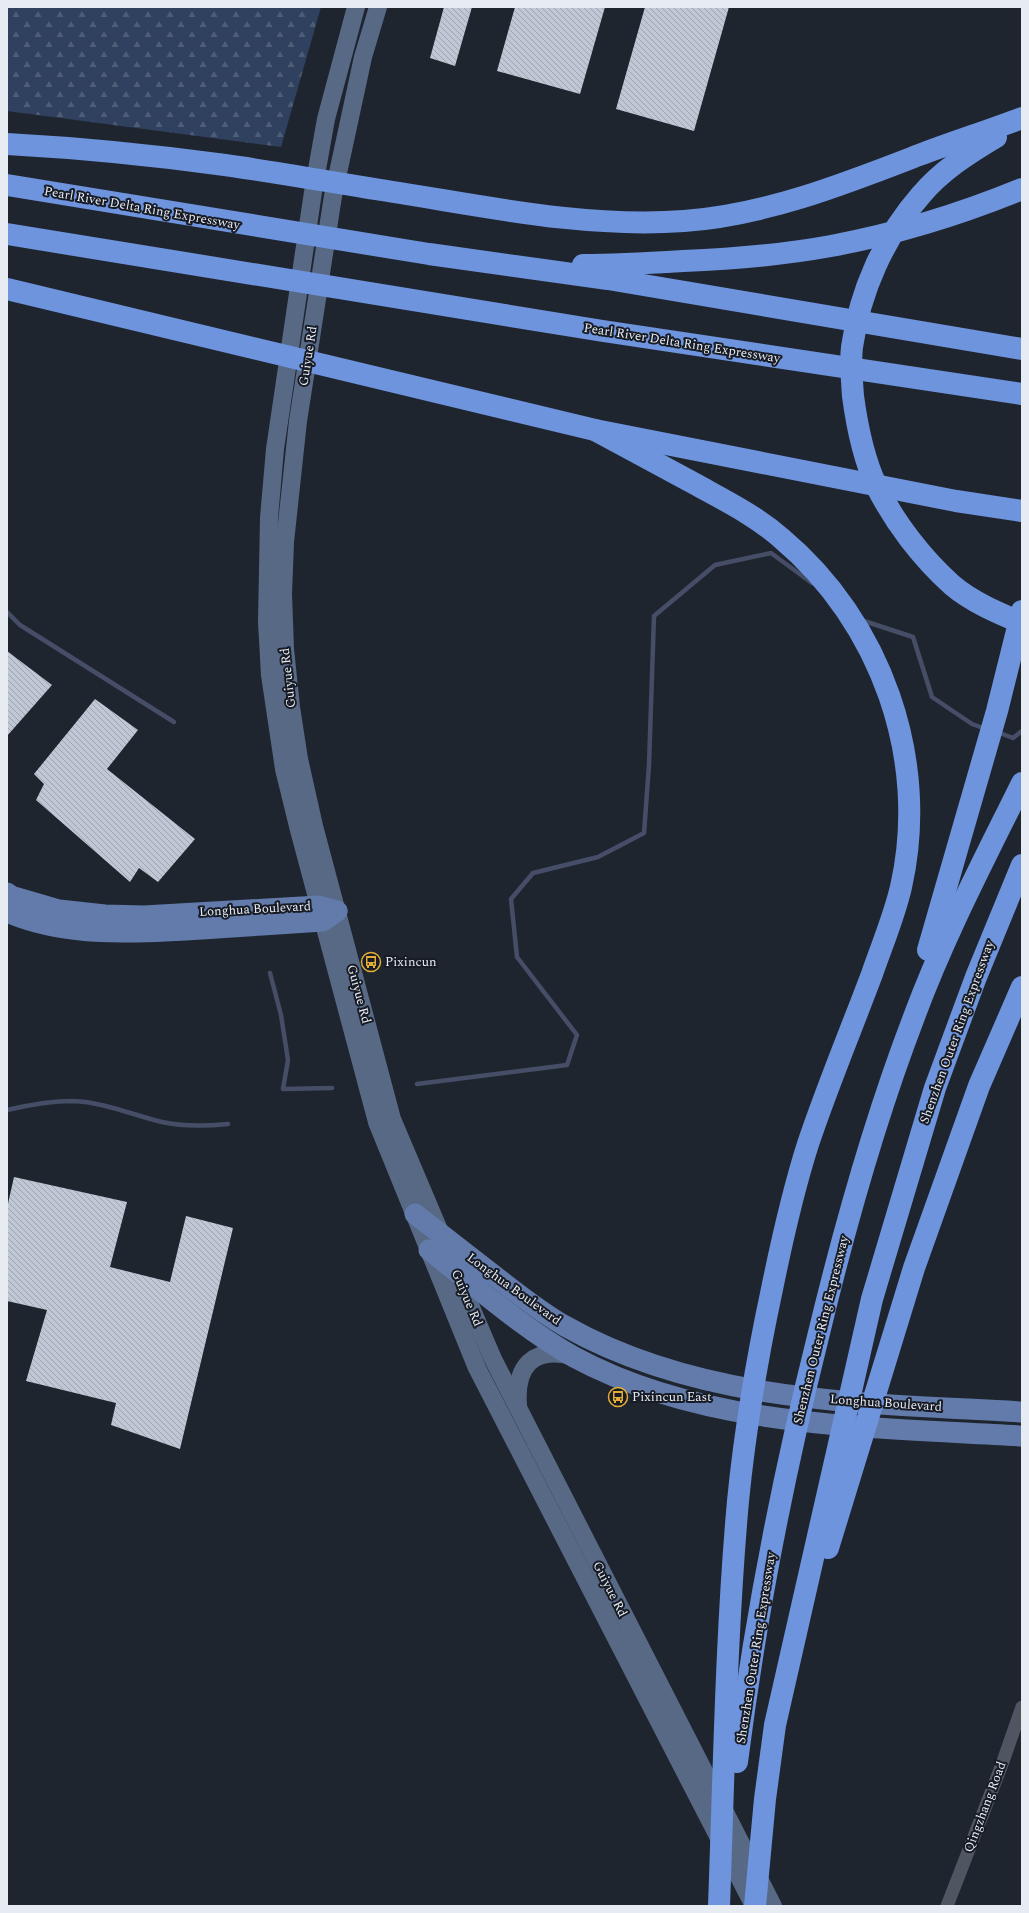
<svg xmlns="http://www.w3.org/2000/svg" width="1029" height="1913" font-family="Spectral,serif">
<defs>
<pattern id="forest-firs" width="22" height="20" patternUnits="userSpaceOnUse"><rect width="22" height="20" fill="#30405f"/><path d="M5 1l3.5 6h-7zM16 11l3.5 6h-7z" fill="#4e5c76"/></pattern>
<pattern id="building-back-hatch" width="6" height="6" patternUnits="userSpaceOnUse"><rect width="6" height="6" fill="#bfc6d4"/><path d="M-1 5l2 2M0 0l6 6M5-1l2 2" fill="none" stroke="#a0a6b1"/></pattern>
</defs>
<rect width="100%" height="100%" fill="#1f252f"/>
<path fill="url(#forest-firs)" d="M 7,7 L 321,7 L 281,147 L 7,111 Z"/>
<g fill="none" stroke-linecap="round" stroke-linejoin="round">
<g stroke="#464e67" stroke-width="4.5">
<path d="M 7,612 L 20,625 L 174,722"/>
<path d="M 861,620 L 913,637 L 932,697 L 972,724 L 986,729"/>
<path d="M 997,732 L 1013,738 L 1022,731"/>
<path d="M 270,973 L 281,1015 L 288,1060 L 283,1089 L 332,1088"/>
<path d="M 417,1084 L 567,1065 L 577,1035 L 517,957 L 511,899 L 533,873 L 598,857 L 644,833 L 649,765 L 654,616 L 715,565 L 771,553 L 812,583"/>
<path d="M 7,1110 C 28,1105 51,1101 73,1101 C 103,1102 133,1115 162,1122 C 184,1127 207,1126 228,1124"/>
</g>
</g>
<g fill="url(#building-back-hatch)">
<path d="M 444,7 L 472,7 L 455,66 L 430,58 Z"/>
<path d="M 515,7 L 605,7 L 580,94 L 497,71 Z"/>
<path d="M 645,7 L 729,7 L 694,131 L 616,109 Z"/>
<path d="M 7,651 L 52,685 L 7,736 Z"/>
<path d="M 95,699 L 138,730 L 107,769 L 195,839 L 158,882 L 139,868 L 130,882 L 36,800 L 44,784 L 34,774 Z"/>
<path d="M 14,1177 L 127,1202 L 110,1267 L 170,1282 L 186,1216 L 233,1228 L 180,1449 L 111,1425 L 116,1403 L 26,1381 L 47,1310 L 7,1301 L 7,1208 Z"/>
</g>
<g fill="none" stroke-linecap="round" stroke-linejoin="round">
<path stroke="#4f5661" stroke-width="13" d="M 947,1906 L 1001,1767 L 1022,1707"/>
<g stroke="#586986" stroke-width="18">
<path d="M 356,7 L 326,119 L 313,192 L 275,449 L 269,518 L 267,622 L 270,675 L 284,769 L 299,830 L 377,1122 L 477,1368 L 754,1906"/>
<path d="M 378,7 L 363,57 L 333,196 L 298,421 L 285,542 L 283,594 L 285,649 L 291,707 L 299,759 L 314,826 L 392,1119 L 442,1237"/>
<path d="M 455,1270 L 493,1359 L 773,1906"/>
<path d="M 518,1406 C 515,1367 532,1346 572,1356"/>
</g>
<g stroke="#627bab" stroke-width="21">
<path d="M 7,893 L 11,896 L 59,910 L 105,915 L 144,916 L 319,906 L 337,911"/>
<path d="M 7,912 C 68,938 137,933 202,929 C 242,926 283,924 323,921 L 337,911"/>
<path d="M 415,1214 C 442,1235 469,1256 496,1277 C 518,1294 540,1312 565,1326 C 703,1404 869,1403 1022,1412"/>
<path d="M 429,1250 C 476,1286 522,1328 574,1357 C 707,1429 874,1427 1022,1436"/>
</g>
<g stroke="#6e94dd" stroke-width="22">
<path d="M 996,137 C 969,153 941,171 921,195 C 884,237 860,291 852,347 C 850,363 852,380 853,396 C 857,426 863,457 876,485 C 894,522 922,558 952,585 C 972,602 998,613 1022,623"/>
<path d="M 7,144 C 80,148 152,155 225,165 C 283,173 341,184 400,193 C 493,208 589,228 684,221 C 766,215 844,184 919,155 C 953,142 988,131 1022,118"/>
<path d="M 7,185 L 429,254 L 608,279 L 1022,349"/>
<path d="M 7,234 L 603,331 L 1022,394"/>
<path d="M 583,265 C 616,265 650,263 683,261 C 732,259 782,255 831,246 C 896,234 961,214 1022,189"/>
<path d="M 7,289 L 595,430 L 956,501 L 1022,511"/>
<path d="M 595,430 C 629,448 663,467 697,485 C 726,501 756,516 781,538 C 881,622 930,759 901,887 C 894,917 882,945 872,974 C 851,1030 827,1087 808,1144 C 793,1191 782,1240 772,1289 C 757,1359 745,1430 738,1501 C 726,1635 724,1771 719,1906"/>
<path d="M 928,950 L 997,711 L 1022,611"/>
<path d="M 828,1548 L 914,1268 L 979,1086 L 1022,987"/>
<path d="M 737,1762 C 755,1619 783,1477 818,1337 C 844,1229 874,1121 914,1017 C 944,936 984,860 1022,783"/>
<path d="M 755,1906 L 765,1799 L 775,1725 L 872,1299 L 935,1088 L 976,977 L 1022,865"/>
</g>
</g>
<defs>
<g id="bus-ring" transform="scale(1)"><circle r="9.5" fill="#161b25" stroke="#e4ae35" stroke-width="1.5"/><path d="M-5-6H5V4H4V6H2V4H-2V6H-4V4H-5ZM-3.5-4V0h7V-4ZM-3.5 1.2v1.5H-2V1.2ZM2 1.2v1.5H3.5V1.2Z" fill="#e4ae35"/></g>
</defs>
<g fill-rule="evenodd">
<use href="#bus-ring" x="371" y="962"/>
<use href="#bus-ring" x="618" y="1397"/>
</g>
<g text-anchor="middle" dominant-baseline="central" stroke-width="4" stroke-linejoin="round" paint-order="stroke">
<g font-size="13" fill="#e7ebf2" stroke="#161b25">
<text transform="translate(142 208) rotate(10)">Pearl River Delta Ring Expressway</text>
<text transform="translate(682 343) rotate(9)">Pearl River Delta Ring Expressway</text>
<text transform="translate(308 356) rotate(-81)">Guiyue Rd</text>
<text transform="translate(288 678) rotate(-96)">Guiyue Rd</text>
<text transform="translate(255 909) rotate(-3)">Longhua Boulevard</text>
<text transform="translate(359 994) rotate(75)">Guiyue Rd</text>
<text transform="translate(957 1032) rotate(-70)">Shenzhen Outer Ring Expressway</text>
<text transform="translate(514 1289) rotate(36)">Longhua Boulevard</text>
<text transform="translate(467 1298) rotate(67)">Guiyue Rd</text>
<text transform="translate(821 1330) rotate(-76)">Shenzhen Outer Ring Expressway</text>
<text transform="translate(886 1403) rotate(4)">Longhua Boulevard</text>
<text transform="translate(610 1589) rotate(63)">Guiyue Rd</text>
<text transform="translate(756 1648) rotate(-81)">Shenzhen Outer Ring Expressway</text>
<text transform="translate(985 1807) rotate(-69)">Qingzhang Road</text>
</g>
<g font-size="13" fill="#e7ebf2" stroke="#161b25" text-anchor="start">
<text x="385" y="962">Pixincun</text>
<text x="632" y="1397">Pixincun East</text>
</g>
</g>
<rect width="1029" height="1913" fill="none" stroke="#e7ebf2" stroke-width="16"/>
</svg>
